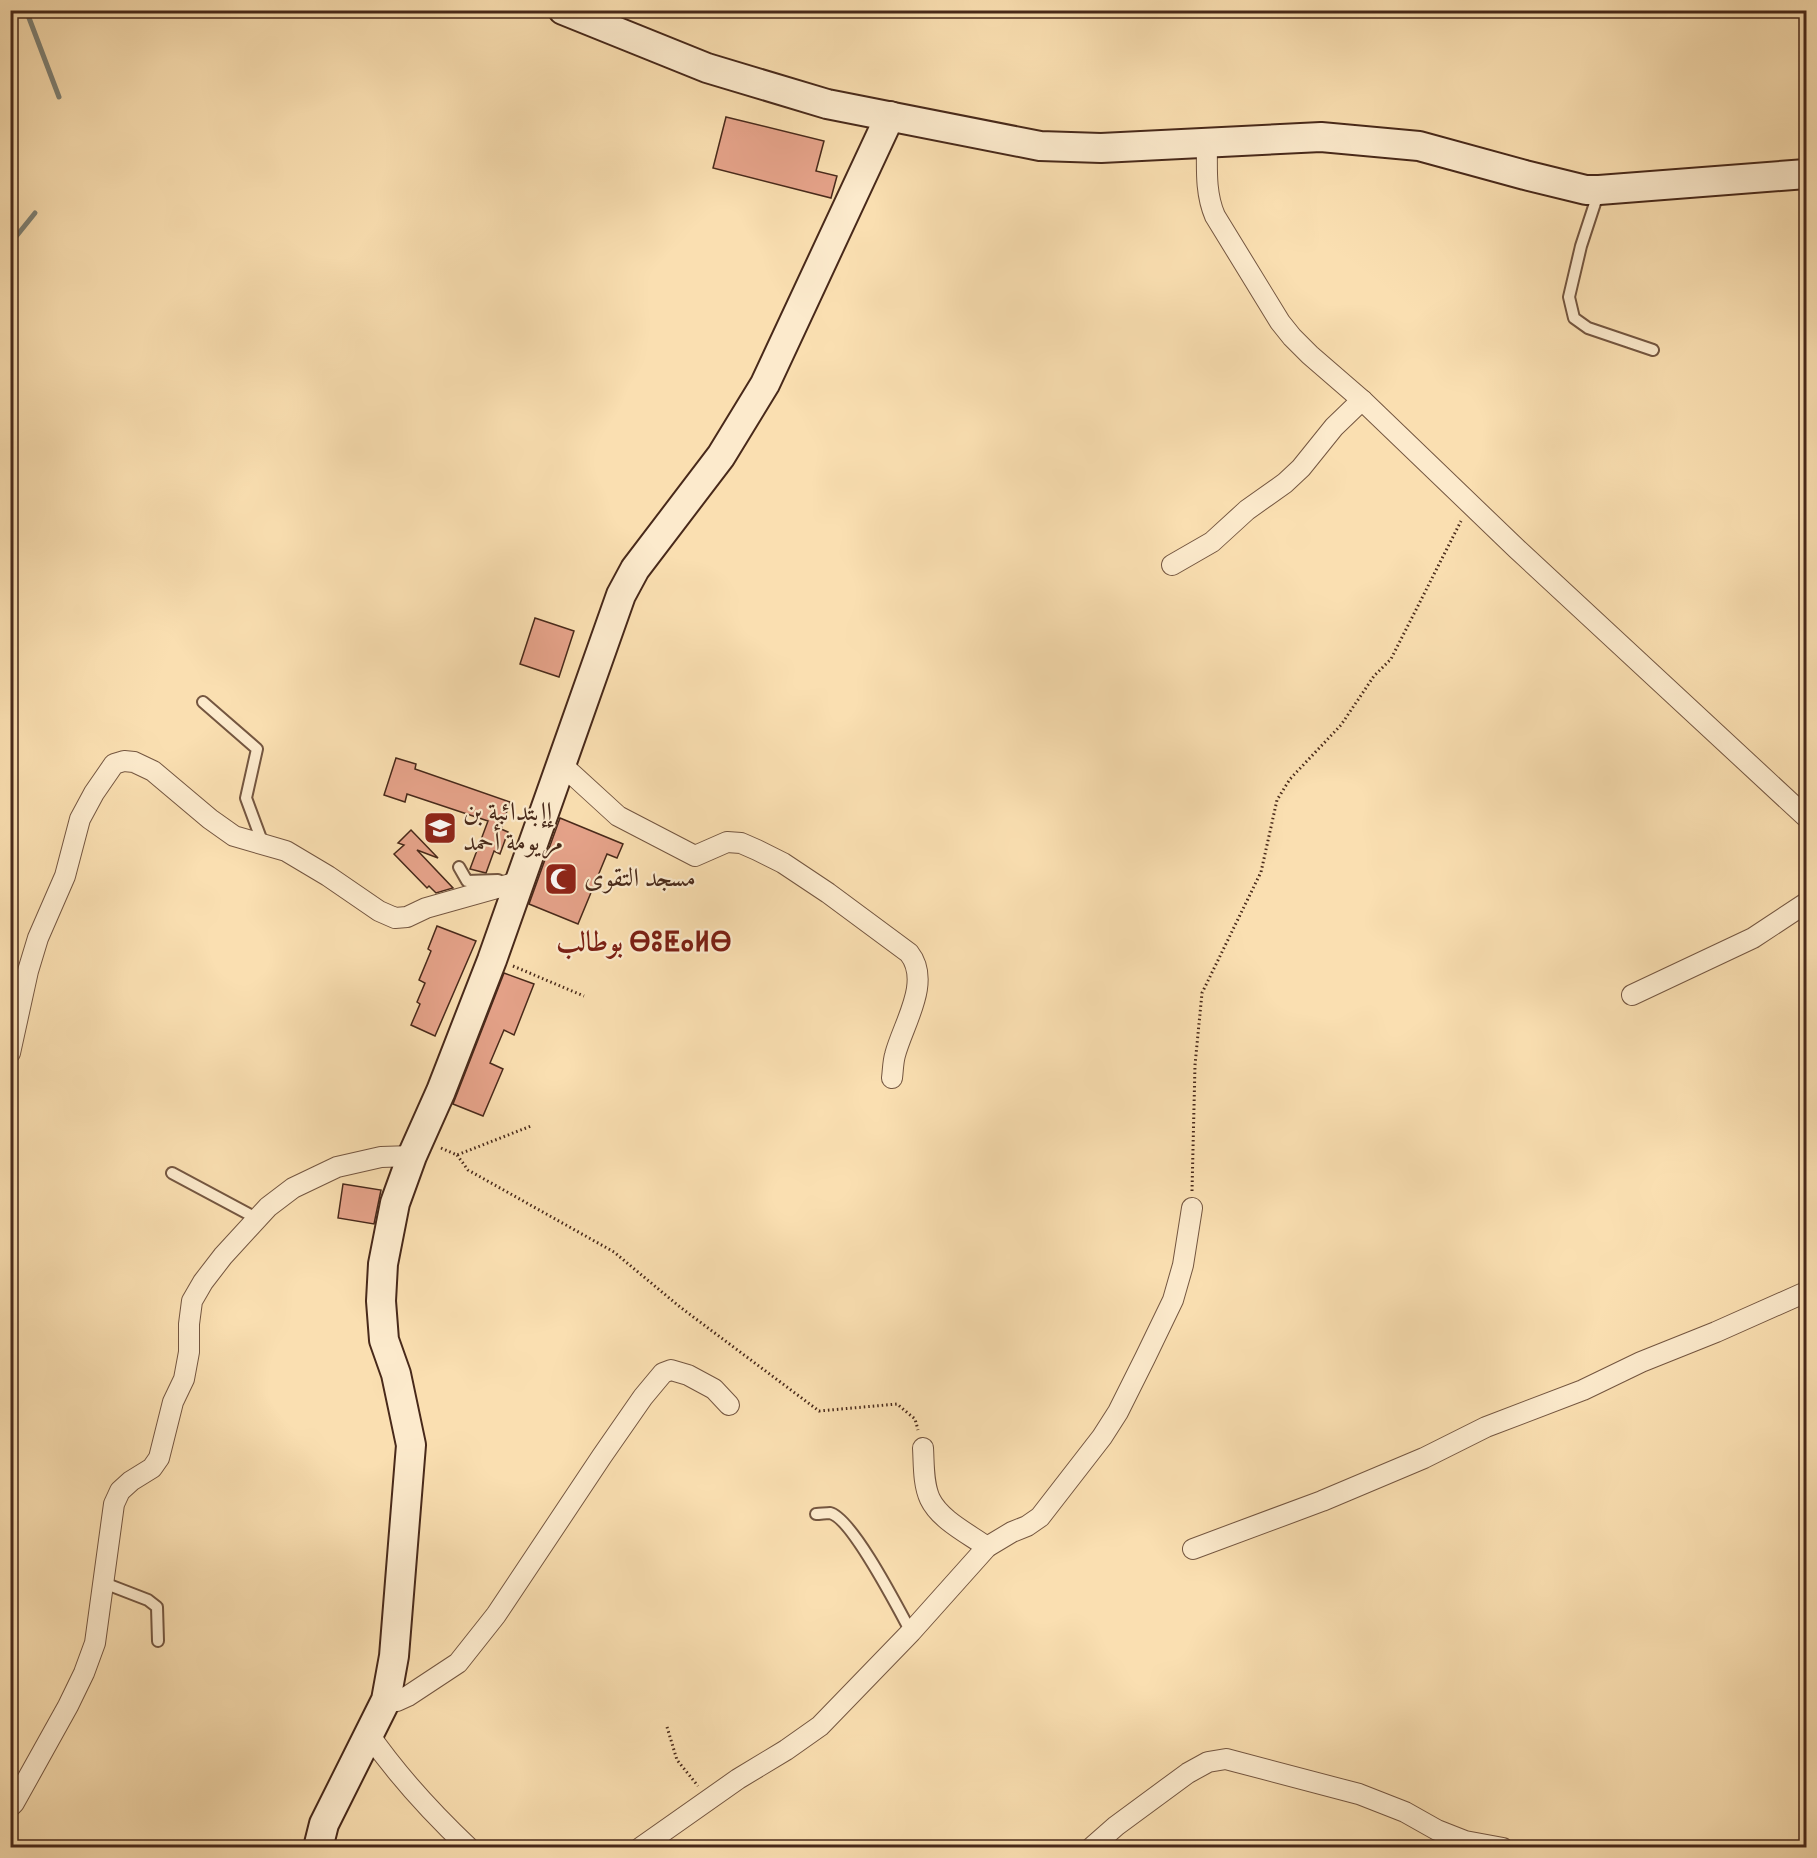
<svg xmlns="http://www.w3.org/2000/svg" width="1817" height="1858" font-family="'Sorts Mill Goudy',Amiri,'Noto Sans Tifinagh',serif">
<rect width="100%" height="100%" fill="#fadfb1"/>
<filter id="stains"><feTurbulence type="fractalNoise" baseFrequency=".00333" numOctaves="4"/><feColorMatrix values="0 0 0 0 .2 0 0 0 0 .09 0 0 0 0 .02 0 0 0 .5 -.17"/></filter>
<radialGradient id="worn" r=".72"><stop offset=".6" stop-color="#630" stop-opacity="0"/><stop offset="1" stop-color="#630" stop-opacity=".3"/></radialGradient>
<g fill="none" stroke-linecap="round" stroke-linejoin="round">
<g stroke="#7d8176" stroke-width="5">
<path d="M 26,10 L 59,97"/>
<path d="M 10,244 L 35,213"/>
</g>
</g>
<g fill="#e6a38a" stroke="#48291a" stroke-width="1.5">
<path d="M 726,117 L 824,141 L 816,171 L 837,176 L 831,198 L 713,168 Z"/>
<path d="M 535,618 L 574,631 L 559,677 L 520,664 Z"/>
<path d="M 396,758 L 416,764 L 415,769 L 510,802 L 501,829 L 508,832 L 500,854 L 494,851 L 486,873 L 470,869 L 488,821 L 407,794 L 405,802 L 384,795 Z"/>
<path d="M 560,818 L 623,844 L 617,858 L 607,854 L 578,924 L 529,904 Z"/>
<path d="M 411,830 L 438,858 L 417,850 L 453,888 L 436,893 L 429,886 L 427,888 L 394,854 L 404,845 L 398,843 Z"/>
<path d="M 437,926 L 476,941 L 435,1036 L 411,1025 L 420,1004 L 417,1002 L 425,983 L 419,980 L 431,951 L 428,949 Z"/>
<path d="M 504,973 L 534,984 L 514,1035 L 504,1030 L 490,1063 L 503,1069 L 483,1116 L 453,1104 Z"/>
<path d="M 343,1184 L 381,1190 L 374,1224 L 338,1218 Z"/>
</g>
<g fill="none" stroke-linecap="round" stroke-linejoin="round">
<g stroke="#745640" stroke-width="14">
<g id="lane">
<path d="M 1599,191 L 1581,246 L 1569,297 L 1574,318 L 1588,328 L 1653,350"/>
<path d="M 203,702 L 257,749 L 246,798 L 263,844"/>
<path d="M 459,867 L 467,881 L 498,880 L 502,882"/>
<path d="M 172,1173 L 258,1219"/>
<path d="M 816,1514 C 820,1514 826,1513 830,1513 C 852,1518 899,1610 911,1632"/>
<path d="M 104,1583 L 148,1600 L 157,1607 L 158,1641"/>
</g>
</g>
<g stroke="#745640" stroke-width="22">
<g id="street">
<path d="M 1207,142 C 1207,168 1205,193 1215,216 L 1280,322 L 1292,337 L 1310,355 L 1362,400 L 1517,549 L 1806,817"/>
<path d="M 1172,565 L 1212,542 L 1247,510 L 1285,483 L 1301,468 L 1334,427 L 1362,400"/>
<path d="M 560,763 L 618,816 L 695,856 L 727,842 L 741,843 L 757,850 L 783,863 L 828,893 L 909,953 C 932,982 903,1024 895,1055 C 893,1062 893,1070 892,1078"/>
<path d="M 1632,995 L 1753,938 L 1806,903"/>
<path d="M 10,1053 L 28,971 L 38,938 L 65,876 L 80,819 L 94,793 L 114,764 L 124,761 L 134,762 L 153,771 L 210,819 L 234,836 L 286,851 L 328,876 L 379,911 L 395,918 L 407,917 L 426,908 L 518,882"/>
<path d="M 923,1448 C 924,1464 923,1484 930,1499 C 940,1520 969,1534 987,1547"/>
<path d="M 1193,1549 L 1322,1501 L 1424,1458 L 1486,1427 L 1583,1390 L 1641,1362 L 1716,1332 L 1806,1292"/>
<path d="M 386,1700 L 397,1701 L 408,1696 L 458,1663 L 496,1615 L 602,1456 L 643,1397 L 663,1373 L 671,1370 L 688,1375 L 714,1389 L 729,1405"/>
<path d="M 368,1733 C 397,1775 431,1812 469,1848"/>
<path d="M 10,1807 L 14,1803 L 68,1706 L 84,1673 L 95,1643 L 114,1504 L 120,1491 L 131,1481 L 152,1468 L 159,1458 L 173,1402 L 184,1379 L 189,1352 L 189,1324 L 192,1301 L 203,1282 L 223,1256 L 268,1207 L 293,1188 L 337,1167 L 381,1157 L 412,1156"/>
<path d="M 640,1848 L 738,1779 L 786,1750 L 820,1726 L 911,1632 L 987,1547 L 1012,1532 L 1027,1526 L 1040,1517 L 1102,1437 L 1118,1412 L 1145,1358 L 1173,1300 L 1183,1265 L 1192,1208"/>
<path d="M 1091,1848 L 1116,1826 L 1188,1773 L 1208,1762 L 1226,1759 L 1359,1794 L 1405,1812 L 1437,1830 L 1465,1841 L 1503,1848"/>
</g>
</g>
<g stroke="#48291a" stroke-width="32">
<g id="secondary">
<path d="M 563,10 L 707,68 L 827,104 L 1040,146 L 1101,148 L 1321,137 L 1419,146 L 1525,175 L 1586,190 L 1599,190 L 1806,174"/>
<path d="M 318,1848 L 324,1824 L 386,1700 L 394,1656 L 411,1445 L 396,1374 L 384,1340 L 381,1301 L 383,1264 L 395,1203 L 412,1156 L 441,1091 L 492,960 L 621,595 L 635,569 L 721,456 L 765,384 L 890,116"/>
</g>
</g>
<g stroke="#48291a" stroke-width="3" stroke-dasharray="1.5 3" stroke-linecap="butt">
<path d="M 513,966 L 584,996"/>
<path d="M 441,1148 L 457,1155 L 531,1126"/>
<path d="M 457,1155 L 468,1170 L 614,1252 L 680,1307 L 819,1411 L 897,1404 L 915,1419 L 918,1430"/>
<path d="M 1192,1191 L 1195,1065 L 1202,993 L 1261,872 L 1277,800 L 1290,779 L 1341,725 L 1374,676 L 1391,659 L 1461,521"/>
<path d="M 667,1727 L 677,1760 L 698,1786"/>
</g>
<use href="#lane" stroke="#fceacc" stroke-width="10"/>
<use href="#street" stroke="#fceacc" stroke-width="20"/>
<use href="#secondary" stroke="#fceacc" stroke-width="28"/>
</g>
<defs>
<g id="school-square" transform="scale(1.725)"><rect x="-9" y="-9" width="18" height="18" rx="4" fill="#8f2418" stroke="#fceacc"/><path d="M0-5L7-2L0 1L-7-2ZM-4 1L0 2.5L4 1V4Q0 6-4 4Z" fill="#fff"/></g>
<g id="mosque-square" transform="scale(1.725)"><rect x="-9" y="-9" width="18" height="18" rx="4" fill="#8f2418" stroke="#fceacc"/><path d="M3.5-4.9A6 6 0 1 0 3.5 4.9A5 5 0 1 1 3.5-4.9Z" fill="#fff"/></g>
</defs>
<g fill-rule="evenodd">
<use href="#school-square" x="440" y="828"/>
<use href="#mosque-square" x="561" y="879"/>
</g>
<g text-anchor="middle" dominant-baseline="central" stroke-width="4.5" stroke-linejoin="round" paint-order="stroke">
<g font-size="26" fill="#48291a" stroke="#fceacc" text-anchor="start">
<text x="463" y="813">إإبتدائية بن<tspan x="463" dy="30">مريومة أحمد</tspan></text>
<text x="584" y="879">مسجد التقوى</text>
</g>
<g font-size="28" font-weight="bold" fill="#7a1f14" stroke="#fceacc">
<text x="644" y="944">بوطالب ⴱⵓⵟⴰⵍⴱ</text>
</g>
</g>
<rect width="1817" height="1858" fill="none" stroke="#fadfb1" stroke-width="36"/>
<rect x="12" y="12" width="1793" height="1834" fill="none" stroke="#48291a" stroke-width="3"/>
<rect x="18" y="18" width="1781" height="1822" fill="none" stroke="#48291a" stroke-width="1.5"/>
<rect width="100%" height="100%" filter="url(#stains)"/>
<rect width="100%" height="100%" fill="url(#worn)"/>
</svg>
